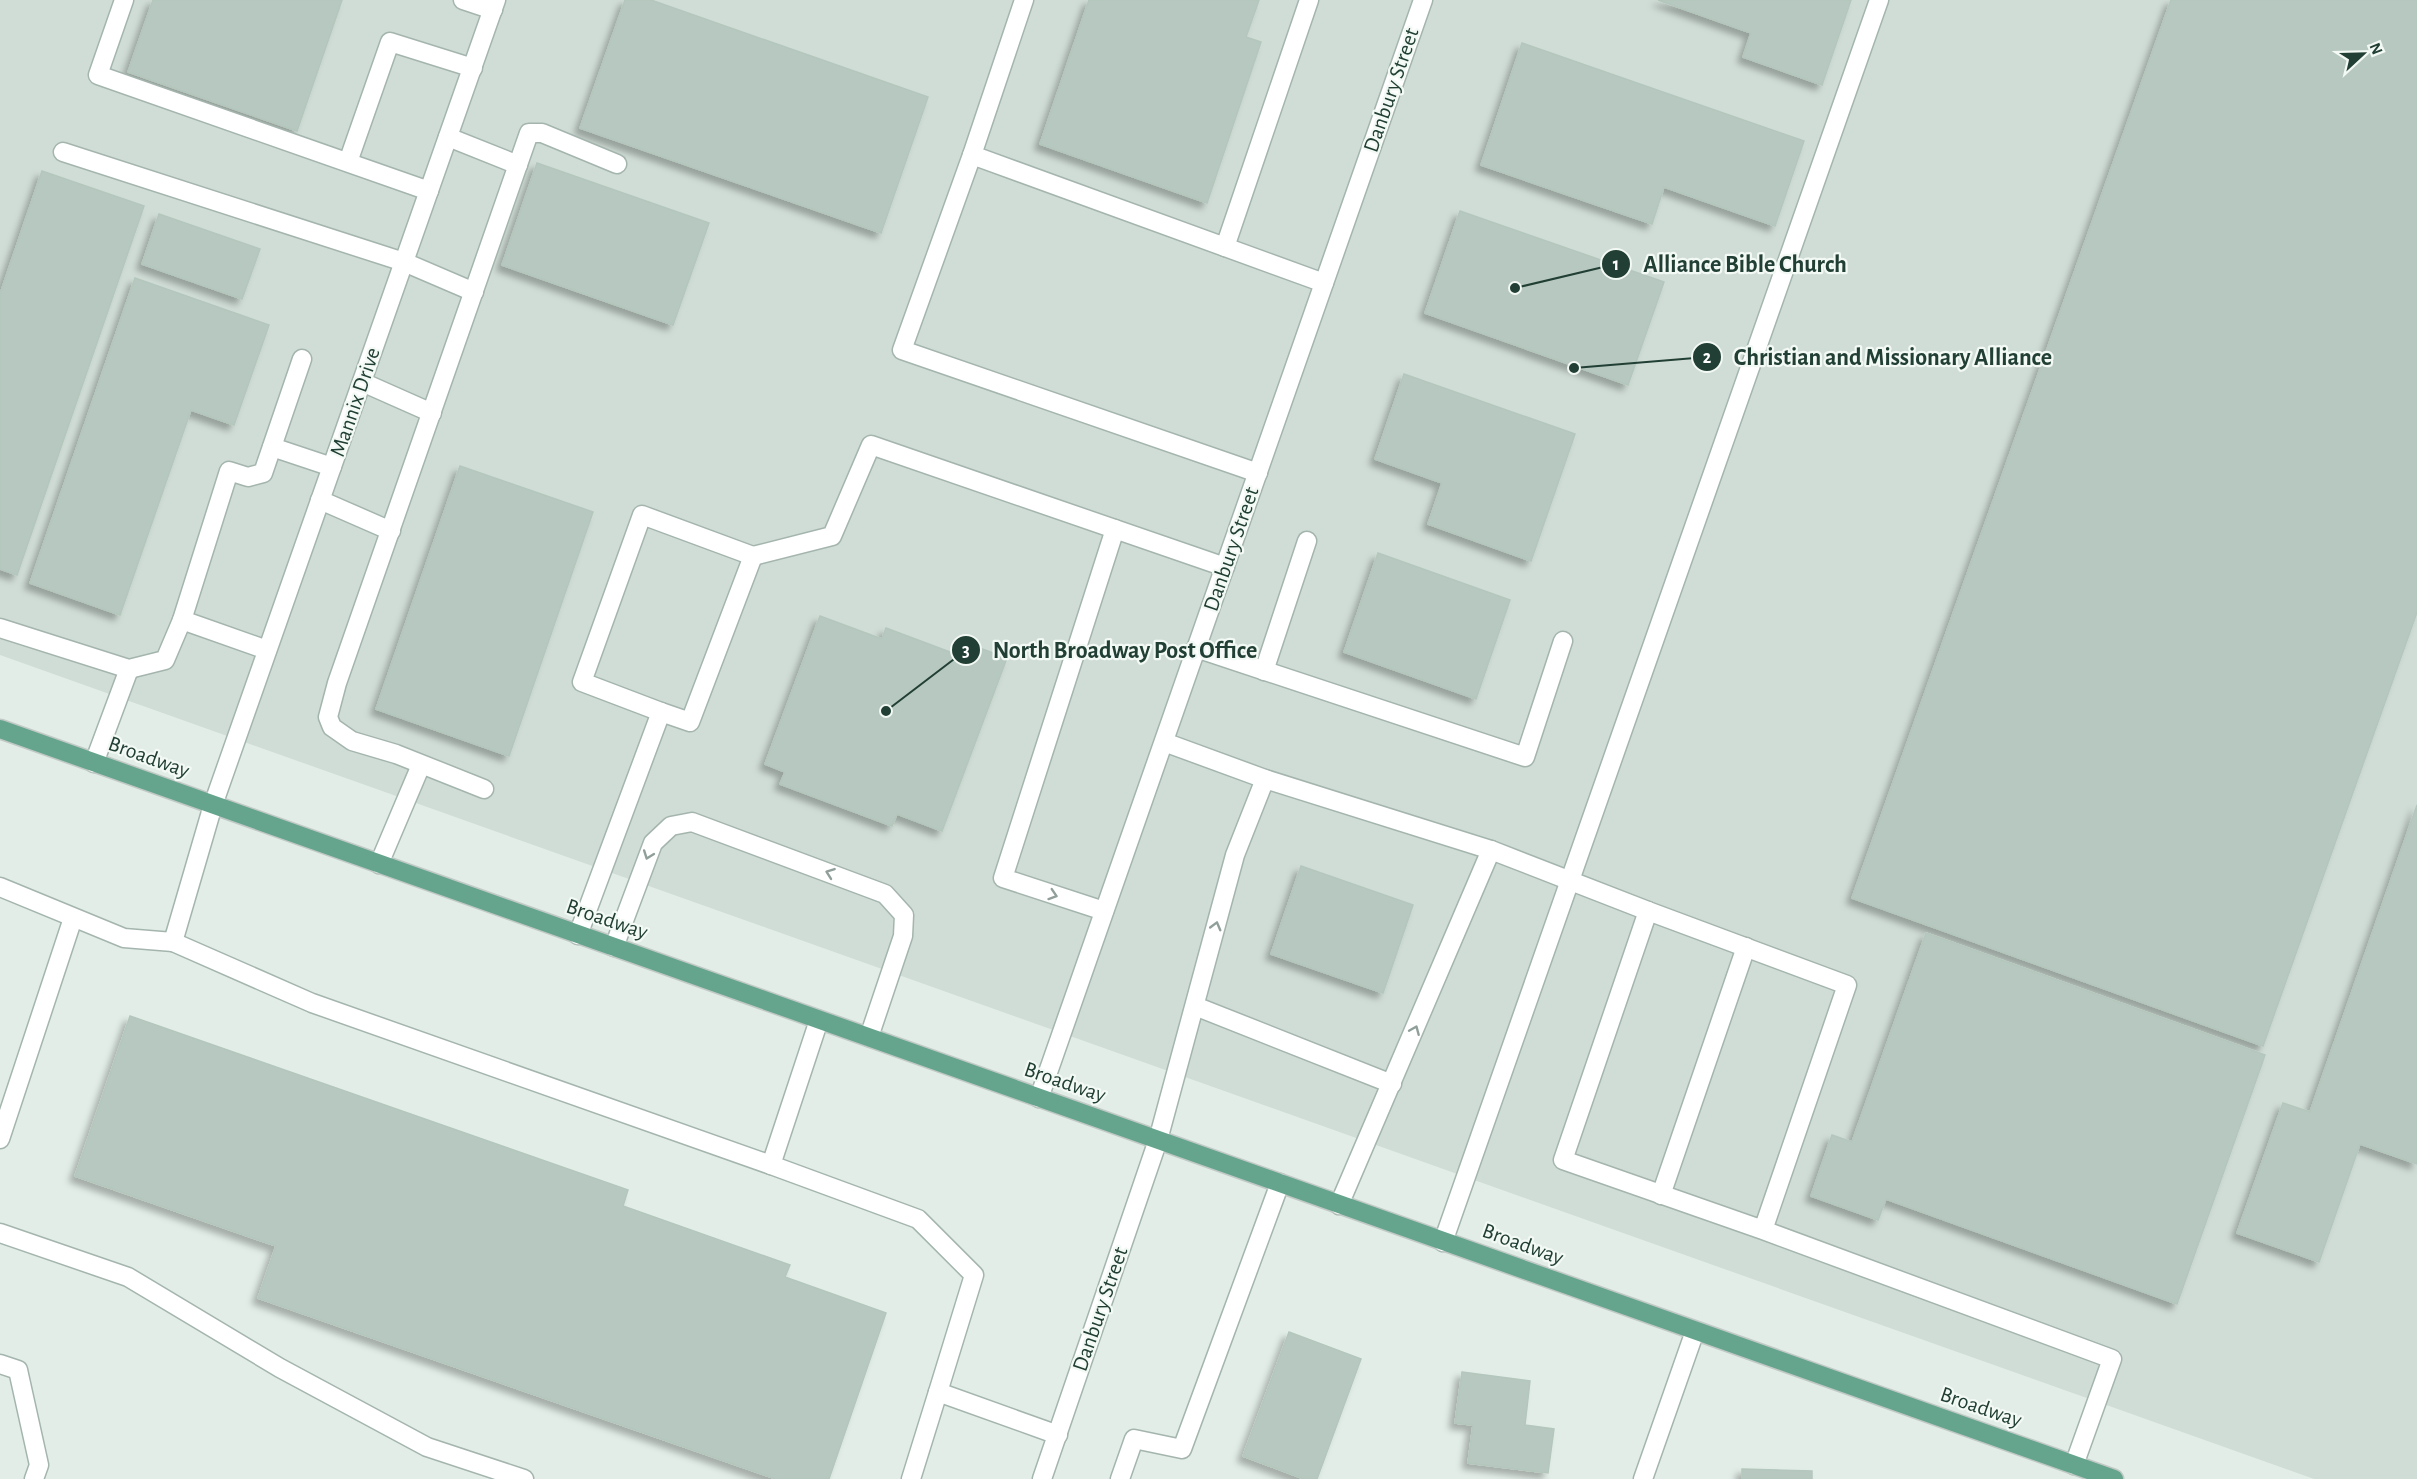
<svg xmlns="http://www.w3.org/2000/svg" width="2417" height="1479" font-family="'Alegreya Sans',sans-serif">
<defs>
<filter id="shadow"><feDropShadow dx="-5.5" dy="5.5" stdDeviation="3" flood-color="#0004"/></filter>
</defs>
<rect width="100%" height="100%" fill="#e2ede7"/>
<path fill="#d0ddd6" d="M 0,0 L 2417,0 L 2417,1479 L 2314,1479 L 0,655 Z"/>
<g fill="#b7c8c0" stroke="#b4c7bd" stroke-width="1.5" filter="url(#shadow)">
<path d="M 153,0 L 342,0 L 297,131 L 128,72 Z"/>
<path d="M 625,0 L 651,0 L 928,97 L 881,233 L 580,128 Z"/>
<path d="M 1089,0 L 1259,0 L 1246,37 L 1261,42 L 1207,203 L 1040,144 Z"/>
<path d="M 1658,0 L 1851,0 L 1822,85 L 1743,57 L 1751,33 Z"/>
<path d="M 2171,0 L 2417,0 L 2417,612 L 2263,1046 L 1852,898 Z"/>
<path d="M 1522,43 L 1804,141 L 1775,226 L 1664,187 L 1652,224 L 1481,165 Z"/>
<path d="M 537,163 L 709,223 L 673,325 L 502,265 Z"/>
<path d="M 42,171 L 144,206 L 17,575 L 0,569 L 0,294 Z"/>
<path d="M 1460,211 L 1664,282 L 1628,385 L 1425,313 Z"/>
<path d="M 159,214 L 260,249 L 242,299 L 142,264 Z"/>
<path d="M 135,278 L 269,325 L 234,425 L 191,410 L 120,615 L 30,583 Z"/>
<path d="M 1404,374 L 1575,434 L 1531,561 L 1428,524 L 1442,483 L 1375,459 Z"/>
<path d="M 460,466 L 593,512 L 509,756 L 376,709 Z"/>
<path d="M 1378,553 L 1510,600 L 1476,699 L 1344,652 Z"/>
<path d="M 820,616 L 882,639 L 886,628 L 958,655 L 963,642 L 1007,658 L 942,831 L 897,814 L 892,826 L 780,784 L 785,772 L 765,764 Z"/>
<path d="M 2417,805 L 2417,1164 L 2360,1144 L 2319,1262 L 2237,1233 L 2283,1103 L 2310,1112 Z"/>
<path d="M 1301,866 L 1413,905 L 1383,993 L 1271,954 Z"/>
<path d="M 1926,933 L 2265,1055 L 2177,1304 L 1886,1199 L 1878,1220 L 1811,1196 L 1832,1135 L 1852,1142 Z"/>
<path d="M 130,1016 L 628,1190 L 623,1206 L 790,1265 L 785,1277 L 886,1313 L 829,1479 L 776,1479 L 258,1298 L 276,1246 L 75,1176 Z"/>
<path d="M 1289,1332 L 1361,1359 L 1317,1479 L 1304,1479 L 1243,1456 Z"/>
<path d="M 1462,1372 L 1530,1381 L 1525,1425 L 1554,1429 L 1548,1473 L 1468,1463 L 1473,1425 L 1455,1423 Z"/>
<path d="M 1742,1469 L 1812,1471 L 1812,1479 L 1742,1479 Z"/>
</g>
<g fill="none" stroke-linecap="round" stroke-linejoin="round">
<g stroke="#a4b5ae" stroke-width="21">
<g id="minor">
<path d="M 124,0 L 98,75 L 429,191"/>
<path d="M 463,0 L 493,10"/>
<path d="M 1024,0 L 972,155 L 1324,283"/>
<path d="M 448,137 L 518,165"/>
<path d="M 63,152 L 404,262 L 474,292"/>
<path d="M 972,155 L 902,350 L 1258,473"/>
<path d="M 348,162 L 390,42 L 473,68"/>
<path d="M 1225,247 L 1309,0"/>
<path d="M 362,382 L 432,413"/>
<path d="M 272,447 L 332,467"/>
<path d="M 320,500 L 391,531"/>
<path d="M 182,620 L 267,650"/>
<path d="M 0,628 L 129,669 L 165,660 L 182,620 L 229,471 L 248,477 L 263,473 L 302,359"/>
<path d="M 1196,648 L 1525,757 L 1563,641"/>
<path d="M 1264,671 L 1307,541"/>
<path d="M 661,712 L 582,682 L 642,515 L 753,556 L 832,536 L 871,445 L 1225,567"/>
<path d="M 1164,742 L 1265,779 L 1491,850 L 1648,911"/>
<path d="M 94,763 L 129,669"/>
<path d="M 484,789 L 396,754 L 352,741 L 332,727 L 328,717 L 337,683 L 529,133 L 542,133 L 617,164"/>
<path d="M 379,864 L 421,765"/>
<path d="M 0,887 L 124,938 L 173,942 L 213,805 L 496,0"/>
<path d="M 1104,911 L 1003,878 L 1115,529"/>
<path d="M 578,935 L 661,712 L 690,722 L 753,556"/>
<path d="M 173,942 L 312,1003 L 771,1165 L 819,1020"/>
<path d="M 614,947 L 653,843 L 671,826 L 692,822 L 885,894 L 904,915 L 903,936 L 869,1037"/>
<path d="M 1195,1006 L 1392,1084"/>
<path d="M 1039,1098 L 1423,0"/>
<path d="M 0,1139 L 73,918"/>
<path d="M 771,1165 L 918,1219 L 974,1275 L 938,1392 L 1058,1435"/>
<path d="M 1661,1195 L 1746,947"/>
<path d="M 1339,1205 L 1491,850"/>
<path d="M 1763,1230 L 1847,985 L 1648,911 L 1563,1160 L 1763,1230 L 2112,1359 L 2074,1465"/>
<path d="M 0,1233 L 128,1277 L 280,1368 L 427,1447 L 524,1479"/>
<path d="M 1443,1242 L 1879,0"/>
<path d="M 0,1364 L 18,1370 L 39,1465 L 34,1479"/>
<path d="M 911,1479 L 938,1392"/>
<path d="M 1042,1479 L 1158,1140 L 1235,855 L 1265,779"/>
<path d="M 1120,1479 L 1134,1439 L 1182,1449 L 1280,1183"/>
<path d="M 1643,1479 L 1695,1331"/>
</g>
</g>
<g stroke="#c1c9c6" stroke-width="21">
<path id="major" d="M 0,729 L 2114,1479"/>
</g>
<use href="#minor" stroke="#fff" stroke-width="18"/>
<use href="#major" stroke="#65a48d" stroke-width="18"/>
</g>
<defs><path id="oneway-chevron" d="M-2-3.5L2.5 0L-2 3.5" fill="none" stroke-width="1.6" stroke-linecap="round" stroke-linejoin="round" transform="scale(1.5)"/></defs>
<g stroke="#909f9a">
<use href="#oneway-chevron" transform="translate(648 855) rotate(110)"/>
<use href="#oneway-chevron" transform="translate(830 873) rotate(-160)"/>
<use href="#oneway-chevron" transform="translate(1053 895) rotate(18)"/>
<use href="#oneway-chevron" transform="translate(1216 926) rotate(-75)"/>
<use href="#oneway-chevron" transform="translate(1415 1030) rotate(-67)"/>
</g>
<g text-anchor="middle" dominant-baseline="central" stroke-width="4.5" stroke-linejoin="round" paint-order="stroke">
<g font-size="22" fill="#213f34" stroke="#f3f9f5">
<text transform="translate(1391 90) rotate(-71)">Danbury Street</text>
<text transform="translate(355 402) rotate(-71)">Mannix Drive</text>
<text transform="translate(1231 549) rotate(-71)">Danbury Street</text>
<text transform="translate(149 757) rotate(20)">Broadway</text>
<text transform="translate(607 919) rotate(19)">Broadway</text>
<text transform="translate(1065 1082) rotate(19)">Broadway</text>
<text transform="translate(1523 1244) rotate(20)">Broadway</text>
<text transform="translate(1100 1309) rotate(-71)">Danbury Street</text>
<text transform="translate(1981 1407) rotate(19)">Broadway</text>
</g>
</g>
<path fill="none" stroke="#213f34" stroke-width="2" d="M1515 288L1616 264M1574 368L1707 357M886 711L966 650"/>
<g fill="#213f34" stroke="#f3f9f5" stroke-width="2">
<circle cx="1515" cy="288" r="6"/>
<circle cx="1574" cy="368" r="6"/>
<circle cx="886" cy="711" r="6"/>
<circle cx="1616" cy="264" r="15"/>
<circle cx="1707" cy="357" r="15"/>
<circle cx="966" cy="650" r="15"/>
</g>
<g font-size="18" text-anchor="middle" font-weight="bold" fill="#fff">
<text x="1616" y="270">1</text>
<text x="1707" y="363">2</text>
<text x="966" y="656">3</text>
</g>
<g font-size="24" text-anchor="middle" font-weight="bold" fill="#213f34" stroke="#f3f9f5" stroke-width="4.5" stroke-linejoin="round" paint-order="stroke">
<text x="1745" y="272">Alliance Bible Church</text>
<text x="1893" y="365">Christian and Missionary Alliance</text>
<text x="1125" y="658">North Broadway Post Office</text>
</g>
<g transform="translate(2363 54) rotate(68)" stroke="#f3f9f5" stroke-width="4.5" paint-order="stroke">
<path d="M0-4.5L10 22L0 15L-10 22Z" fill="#213f34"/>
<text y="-9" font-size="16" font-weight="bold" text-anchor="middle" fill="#213f34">N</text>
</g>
</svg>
